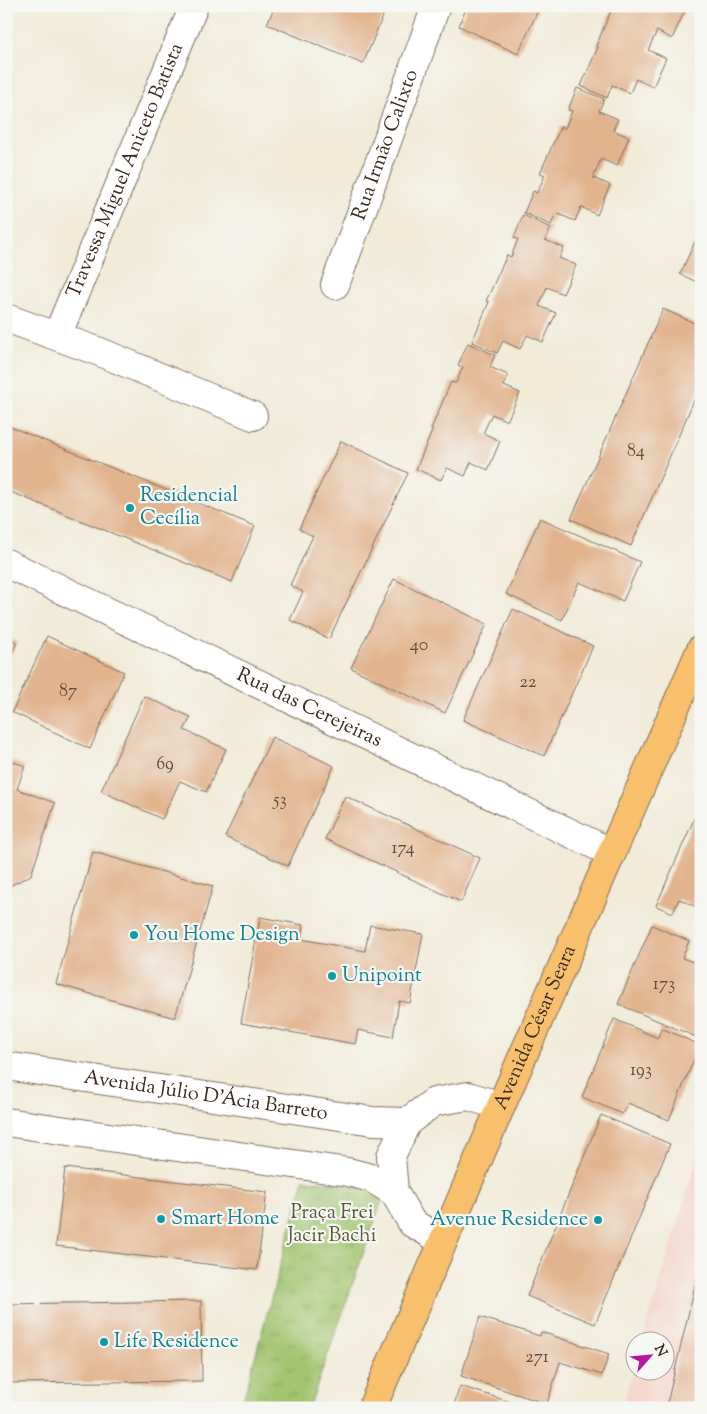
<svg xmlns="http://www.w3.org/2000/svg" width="707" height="1414" font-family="'Sorts Mill Goudy',serif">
<defs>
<pattern id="park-tufts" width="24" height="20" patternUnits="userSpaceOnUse" patternTransform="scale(1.25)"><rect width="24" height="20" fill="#a2c56f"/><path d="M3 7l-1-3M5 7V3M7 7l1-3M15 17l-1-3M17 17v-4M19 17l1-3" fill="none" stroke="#8ca960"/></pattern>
</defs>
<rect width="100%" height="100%" fill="#f6f6f2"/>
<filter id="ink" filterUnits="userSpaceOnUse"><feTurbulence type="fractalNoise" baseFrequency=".02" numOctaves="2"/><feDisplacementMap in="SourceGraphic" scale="10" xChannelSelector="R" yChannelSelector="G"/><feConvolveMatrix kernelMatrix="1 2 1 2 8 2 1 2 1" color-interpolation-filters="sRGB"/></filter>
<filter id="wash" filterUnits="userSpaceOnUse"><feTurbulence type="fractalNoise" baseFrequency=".0096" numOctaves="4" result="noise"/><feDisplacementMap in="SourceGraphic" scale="20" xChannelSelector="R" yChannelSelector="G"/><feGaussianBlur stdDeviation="1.12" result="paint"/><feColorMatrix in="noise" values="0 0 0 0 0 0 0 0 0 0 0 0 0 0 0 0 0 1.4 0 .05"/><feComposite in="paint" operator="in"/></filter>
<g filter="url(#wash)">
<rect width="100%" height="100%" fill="#f1ebd8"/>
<path fill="#f6d2c5" d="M 701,1146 L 701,1408 L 622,1408 L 634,1365 L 634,1372 L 664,1372 L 664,1342 L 642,1341 Z"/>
<path fill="url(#park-tufts)" stroke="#6e7846" d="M 304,1179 L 385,1192 L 309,1408 L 241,1408 Z"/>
<g id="blocks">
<g fill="#e1b48e">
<path d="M 275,6 L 387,6 L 363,64 L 267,24 Z"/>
<path d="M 467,6 L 540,6 L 518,54 L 459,26 Z"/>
<path d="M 613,6 L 677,6 L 685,10 L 672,39 L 657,31 L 648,50 L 666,58 L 653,87 L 636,79 L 630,93 L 612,85 L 607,98 L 581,86 L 598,47 L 596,46 Z"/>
<path d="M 577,88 L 604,99 L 599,111 L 618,119 L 613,130 L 629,137 L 617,166 L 601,159 L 593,178 L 610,185 L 597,215 L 581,207 L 575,221 L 556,213 L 551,225 L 524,213 L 533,191 L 537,193 L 545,175 L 540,173 L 561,126 L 565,128 L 572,111 L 568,110 Z"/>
<path d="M 523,215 L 551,228 L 545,240 L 564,248 L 559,258 L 576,265 L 563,294 L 547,287 L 539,306 L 556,313 L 543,342 L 527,335 L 520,349 L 503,341 L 497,353 L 472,342 L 489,302 L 486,301 L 507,255 L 511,257 L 518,239 L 514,238 Z"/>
<path d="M 701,229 L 701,284 L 680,274 Z"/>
<path d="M 663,309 L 701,326 L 701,384 L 631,546 L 571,519 Z"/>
<path d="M 468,343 L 495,355 L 490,367 L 508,375 L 504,386 L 520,393 L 507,421 L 492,414 L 483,433 L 500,441 L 488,470 L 471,462 L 465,476 L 447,468 L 441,480 L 416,469 L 433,429 L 431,429 L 451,382 L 456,383 L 463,367 L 458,365 Z"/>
<path d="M 6,425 L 255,526 L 232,582 L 6,490 Z"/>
<path d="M 341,441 L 408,473 L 329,639 L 290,620 L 303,592 L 290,585 L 313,536 L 299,529 Z"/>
<path d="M 540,518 L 640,562 L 623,601 L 579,582 L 562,620 L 506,594 Z"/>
<path d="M 394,579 L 487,624 L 445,713 L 351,668 Z"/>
<path d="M 513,609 L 593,646 L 544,756 L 463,720 Z"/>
<path d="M 47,636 L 124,672 L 90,749 L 12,712 Z"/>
<path d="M 6,637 L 17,642 L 6,667 Z"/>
<path d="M 144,696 L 191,717 L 184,730 L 226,749 L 206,792 L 180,781 L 162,819 L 101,791 Z"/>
<path d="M 272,737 L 334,766 L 288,866 L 225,837 Z"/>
<path d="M 6,759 L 25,766 L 17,789 L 55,803 L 31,875 L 6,888 Z"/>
<path d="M 345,796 L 480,858 L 461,902 L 325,839 Z"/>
<path d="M 701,803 L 701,909 L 679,899 L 673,913 L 656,906 Z"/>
<path d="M 93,852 L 213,886 L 175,1018 L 56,984 Z"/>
<path d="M 260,917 L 303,925 L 301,939 L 365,951 L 370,925 L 423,934 L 410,1003 L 399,1001 L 393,1037 L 358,1030 L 355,1044 L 241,1023 Z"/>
<path d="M 652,925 L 689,941 L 682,958 L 701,965 L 701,1039 L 618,1004 Z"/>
<path d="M 614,1019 L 658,1038 L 661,1028 L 700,1045 L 669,1120 L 628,1103 L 622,1114 L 582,1097 Z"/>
<path d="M 601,1115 L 670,1144 L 595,1324 L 527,1296 Z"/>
<path d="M 65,1168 L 267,1192 L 257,1270 L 56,1246 Z"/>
<path d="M 700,1265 L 701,1408 L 666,1408 Z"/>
<path d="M 201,1301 L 202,1381 L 6,1383 L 6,1304 Z"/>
<path d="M 480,1317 L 540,1336 L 541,1332 L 609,1354 L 602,1375 L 560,1362 L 547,1404 L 461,1376 Z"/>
<path d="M 460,1386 L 526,1407 L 526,1408 L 453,1408 Z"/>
</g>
</g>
</g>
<g filter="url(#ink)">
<use href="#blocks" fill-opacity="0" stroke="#7b6e5f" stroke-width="1"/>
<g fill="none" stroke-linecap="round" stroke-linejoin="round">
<g stroke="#7b6e5f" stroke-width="30">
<g id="minor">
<path id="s1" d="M 335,285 L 436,6"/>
<path d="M 6,318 L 100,352 L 253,416"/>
<path id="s2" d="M 57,336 L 194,6"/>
<path id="s3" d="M 6,563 L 612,853"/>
<path id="s4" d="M 6,1066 L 373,1121 L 407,1122"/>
<path d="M 6,1122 L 348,1172 L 371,1178 L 394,1192"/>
<path d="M 443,1241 L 412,1223 L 394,1192 L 391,1156 L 407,1122 L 434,1102 L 468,1096 L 501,1106"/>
</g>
</g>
<g stroke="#7b6e5f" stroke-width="30">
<g id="major">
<path id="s5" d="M 372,1408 L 501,1106 L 701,649"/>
</g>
</g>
<use href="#minor" stroke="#fff" stroke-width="28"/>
<use href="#major" stroke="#f8bf6c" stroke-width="28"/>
</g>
</g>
<g fill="#0f9aa8" stroke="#f6f6f2" stroke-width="2">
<circle cx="130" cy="508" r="5"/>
<circle cx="134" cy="935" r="5"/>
<circle cx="332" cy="976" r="5"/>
<circle cx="161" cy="1219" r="5"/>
<circle cx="598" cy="1220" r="5"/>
<circle cx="104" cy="1342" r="5"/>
</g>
<g text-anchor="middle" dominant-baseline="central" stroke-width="4.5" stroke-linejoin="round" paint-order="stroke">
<g font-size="18" fill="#644c3a">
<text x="636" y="452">84</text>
<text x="419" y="646">40</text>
<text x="528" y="683">22</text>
<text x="68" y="692">87</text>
<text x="165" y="765">69</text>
<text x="280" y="801">53</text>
<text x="403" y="849">174</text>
<text x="664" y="985">173</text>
<text x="641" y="1071">193</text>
<text x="537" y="1358">271</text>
</g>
<g font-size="20" fill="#3b2a1e" stroke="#f6f6f2">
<text stroke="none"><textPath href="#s1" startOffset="149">Rua Irmão Calixto</textPath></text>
<text stroke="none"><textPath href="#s2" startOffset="179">Travessa Miguel Aniceto Batista</textPath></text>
<text stroke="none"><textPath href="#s3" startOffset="336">Rua das Cerejeiras</textPath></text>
<text stroke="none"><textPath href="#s5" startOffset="414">Avenida César Seara</textPath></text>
<text stroke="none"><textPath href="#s4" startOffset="202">Avenida Júlio D'Ácia Barreto</textPath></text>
</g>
<g font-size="20" fill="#0d838f" stroke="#f6f6f2" text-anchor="start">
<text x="140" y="496">Residencial<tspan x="140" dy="23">Cecília</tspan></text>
<text x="144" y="935">You Home Design</text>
<text x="342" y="976">Unipoint</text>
<text x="171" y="1219">Smart Home</text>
<text x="588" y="1220" text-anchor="end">Avenue Residence</text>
<text x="114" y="1342">Life Residence</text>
</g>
<g font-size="20" fill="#5a5836" stroke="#f6f6f2">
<text x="332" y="1213">Praça Frei<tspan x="332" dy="23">Jacir Bachi</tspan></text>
</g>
</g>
<rect width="707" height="1414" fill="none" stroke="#f6f6f2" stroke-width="25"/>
<g transform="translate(650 1356) rotate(63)"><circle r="24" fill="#f6f6f2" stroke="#aba49d"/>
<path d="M0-4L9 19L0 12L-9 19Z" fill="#b5179e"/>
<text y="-8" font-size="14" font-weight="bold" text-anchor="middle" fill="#3b2a1e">N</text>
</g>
</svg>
